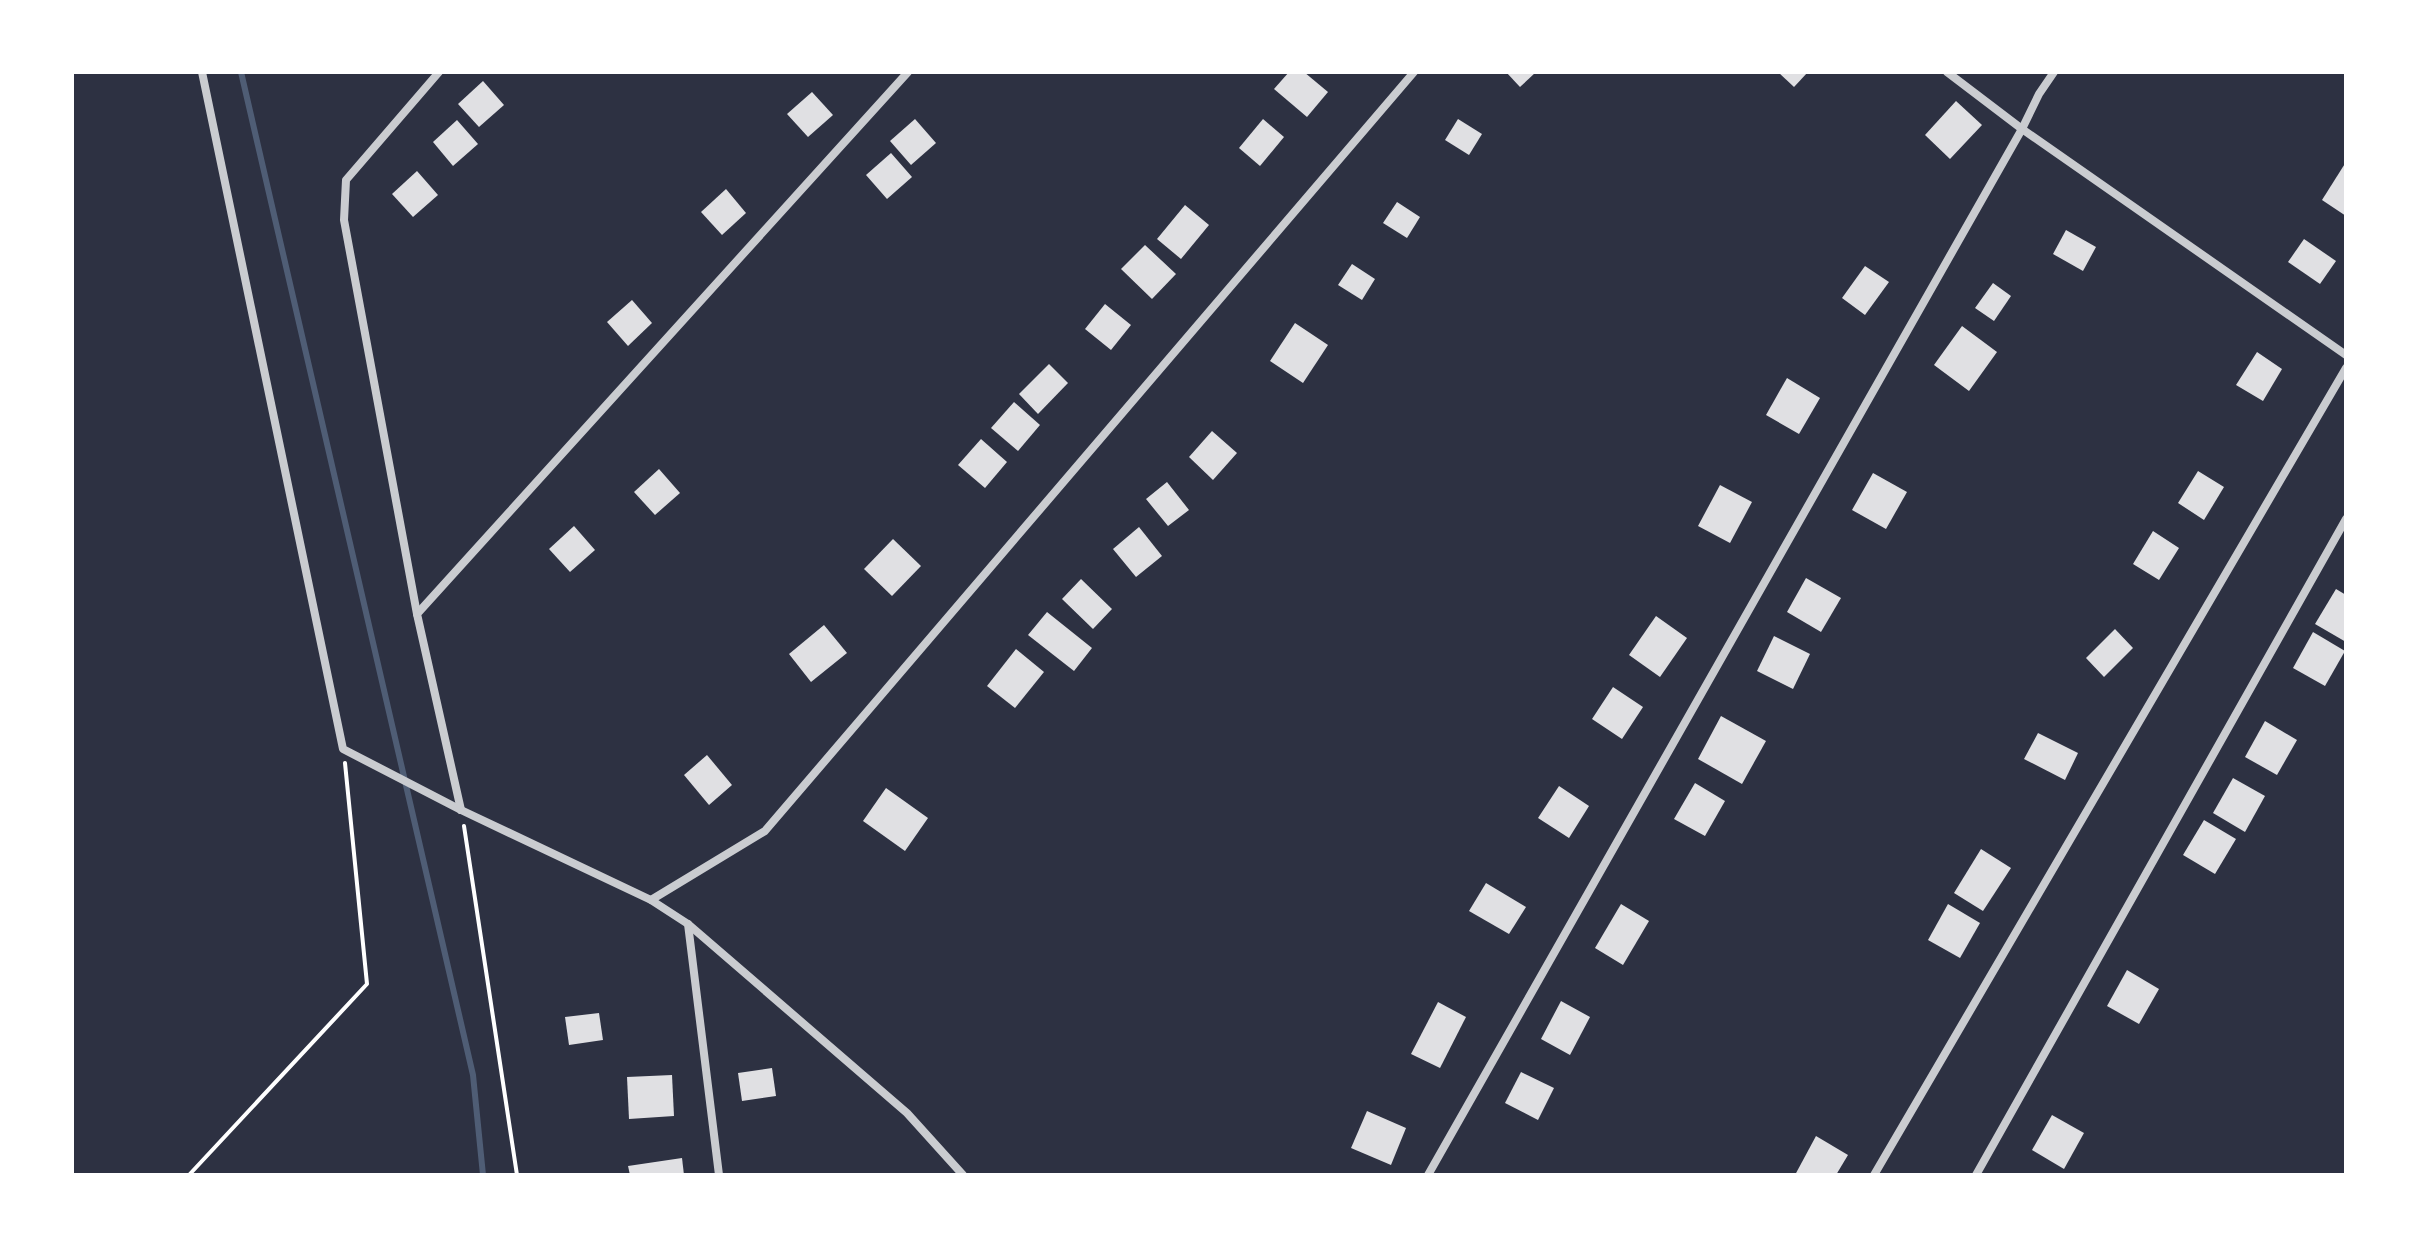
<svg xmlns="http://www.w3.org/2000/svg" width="2418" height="1247" font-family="'Fira Sans Condensed',sans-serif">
<rect width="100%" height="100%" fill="#2d3142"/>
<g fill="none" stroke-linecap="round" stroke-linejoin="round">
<path stroke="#4f5d75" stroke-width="6" d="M 241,72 L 473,1075 L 483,1175"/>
</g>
<g fill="#e0e0e3">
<path d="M 1289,72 L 1304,72 L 1328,92 L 1307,117 L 1274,89 Z"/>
<path d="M 1506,72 L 1536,72 L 1520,87 Z"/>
<path d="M 1778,72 L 1808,72 L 1794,87 Z"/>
<path d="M 483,81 L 504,105 L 479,127 L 458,104 Z"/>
<path d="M 812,92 L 833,115 L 808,137 L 787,114 Z"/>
<path d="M 1956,101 L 1982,125 L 1950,159 L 1925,135 Z"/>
<path d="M 915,119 L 936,143 L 911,165 L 890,141 Z"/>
<path d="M 1263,119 L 1284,137 L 1260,166 L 1239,148 Z"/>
<path d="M 1458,119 L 1482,134 L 1469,155 L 1445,140 Z"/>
<path d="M 457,120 L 478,144 L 453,166 L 433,142 Z"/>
<path d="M 891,153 L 912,177 L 887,199 L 866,175 Z"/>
<path d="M 2346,162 L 2346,216 L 2322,200 Z"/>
<path d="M 417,171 L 438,195 L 413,217 L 392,194 Z"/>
<path d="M 726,189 L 746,213 L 722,235 L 701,212 Z"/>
<path d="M 1397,202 L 1420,217 L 1407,238 L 1383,223 Z"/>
<path d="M 1185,205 L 1209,225 L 1181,259 L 1157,239 Z"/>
<path d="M 2066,230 L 2096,247 L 2083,271 L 2053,254 Z"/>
<path d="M 2304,239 L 2336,261 L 2320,284 L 2288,262 Z"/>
<path d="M 1145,245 L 1176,274 L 1152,299 L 1121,269 Z"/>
<path d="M 1352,264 L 1375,279 L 1362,300 L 1338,285 Z"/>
<path d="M 1865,266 L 1889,282 L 1865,315 L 1842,298 Z"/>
<path d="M 1993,283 L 2011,296 L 1994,321 L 1975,308 Z"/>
<path d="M 632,300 L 652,323 L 628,346 L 607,322 Z"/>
<path d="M 1105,304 L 1131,325 L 1111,350 L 1085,329 Z"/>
<path d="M 1295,323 L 1328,345 L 1303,383 L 1270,361 Z"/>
<path d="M 1962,326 L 1997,352 L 1969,391 L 1934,365 Z"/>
<path d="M 2257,352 L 2282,369 L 2263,401 L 2236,385 Z"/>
<path d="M 1049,364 L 1068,383 L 1038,414 L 1019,394 Z"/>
<path d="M 1787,378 L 1820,398 L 1799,434 L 1766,415 Z"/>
<path d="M 1014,402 L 1040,425 L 1018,451 L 991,428 Z"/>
<path d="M 1212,431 L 1237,453 L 1213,480 L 1189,457 Z"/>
<path d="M 981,439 L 1007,462 L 985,488 L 958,465 Z"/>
<path d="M 659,469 L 680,493 L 655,515 L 634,492 Z"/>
<path d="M 2198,471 L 2224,487 L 2204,520 L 2178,503 Z"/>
<path d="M 1873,473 L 1907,492 L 1886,529 L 1852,510 Z"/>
<path d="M 1167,482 L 1189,510 L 1168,526 L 1146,499 Z"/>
<path d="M 1720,485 L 1752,502 L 1730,543 L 1698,526 Z"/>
<path d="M 574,526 L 595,550 L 570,572 L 549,549 Z"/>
<path d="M 1139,527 L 1162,556 L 1136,577 L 1113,549 Z"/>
<path d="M 2153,531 L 2179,548 L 2159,580 L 2133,564 Z"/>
<path d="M 893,539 L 921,566 L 892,596 L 864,569 Z"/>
<path d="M 1806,578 L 1841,598 L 1821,632 L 1787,612 Z"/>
<path d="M 1081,579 L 1112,609 L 1093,629 L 1062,599 Z"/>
<path d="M 2336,589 L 2346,595 L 2346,642 L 2315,624 Z"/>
<path d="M 1047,612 L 1092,648 L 1074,671 L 1028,635 Z"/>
<path d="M 1656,616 L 1687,638 L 1660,677 L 1629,655 Z"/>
<path d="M 824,625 L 847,653 L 811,682 L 789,654 Z"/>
<path d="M 2115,629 L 2133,648 L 2104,677 L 2086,658 Z"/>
<path d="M 2313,632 L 2345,651 L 2325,686 L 2293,668 Z"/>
<path d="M 1774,636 L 1810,654 L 1793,689 L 1757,671 Z"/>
<path d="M 1016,649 L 1044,672 L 1015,708 L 987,686 Z"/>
<path d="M 1613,687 L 1643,707 L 1622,739 L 1592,719 Z"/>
<path d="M 1721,716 L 1766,741 L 1742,784 L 1698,759 Z"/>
<path d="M 2265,721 L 2297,740 L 2277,775 L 2245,757 Z"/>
<path d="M 2038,733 L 2078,753 L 2065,780 L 2024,759 Z"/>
<path d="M 707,755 L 732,785 L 709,805 L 684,775 Z"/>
<path d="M 2233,778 L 2265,796 L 2245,832 L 2213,813 Z"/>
<path d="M 1695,783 L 1725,801 L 1705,836 L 1674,819 Z"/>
<path d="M 1559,786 L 1589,806 L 1569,838 L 1538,818 Z"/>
<path d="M 886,788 L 928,818 L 905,851 L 863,821 Z"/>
<path d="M 2204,820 L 2236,839 L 2215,874 L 2183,855 Z"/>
<path d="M 1981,849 L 2011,868 L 1983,911 L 1954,893 Z"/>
<path d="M 1486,883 L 1526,907 L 1509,934 L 1469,911 Z"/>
<path d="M 1621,904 L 1649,921 L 1623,965 L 1595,948 Z"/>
<path d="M 1948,904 L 1980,923 L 1960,958 L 1928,940 Z"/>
<path d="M 2127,970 L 2159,989 L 2139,1024 L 2107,1006 Z"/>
<path d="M 1561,1001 L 1590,1017 L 1570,1055 L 1541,1039 Z"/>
<path d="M 1438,1002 L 1466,1017 L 1440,1068 L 1411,1054 Z"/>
<path d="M 599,1013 L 603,1040 L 569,1045 L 565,1017 Z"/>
<path d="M 772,1068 L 776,1096 L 742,1101 L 738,1073 Z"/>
<path d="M 1521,1072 L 1554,1088 L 1538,1120 L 1505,1103 Z"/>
<path d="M 672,1075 L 674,1116 L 629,1119 L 627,1077 Z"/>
<path d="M 1367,1111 L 1406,1128 L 1391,1165 L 1351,1148 Z"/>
<path d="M 2052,1115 L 2084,1133 L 2064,1169 L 2032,1150 Z"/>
<path d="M 1816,1136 L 1848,1155 L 1836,1175 L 1795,1175 Z"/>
<path d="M 682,1158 L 684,1175 L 630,1175 L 628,1166 Z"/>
</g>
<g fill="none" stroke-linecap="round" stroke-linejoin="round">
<g stroke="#fff" stroke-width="4">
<path d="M 464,826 L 517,1175"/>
<path d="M 189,1175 L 367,984 L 345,763"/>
</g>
<g stroke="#caccd0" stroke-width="8">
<path d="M 202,72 L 343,749 L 461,810 L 651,900"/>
<path d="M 1947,72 L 2022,129 L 2346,355"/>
<path d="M 417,614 L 344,220 L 346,180 L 439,72"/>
<path d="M 461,810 L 417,614 L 908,72"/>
<path d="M 688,924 L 719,1175"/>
<path d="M 963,1175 L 907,1113 L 688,924 L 651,900 L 765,831 L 1414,72"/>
<path d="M 1428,1175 L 2022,129 L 2039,94 L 2054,72"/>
<path d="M 1874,1175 L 2346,368"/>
<path d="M 1976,1175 L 2346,519"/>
</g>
</g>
<rect width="2418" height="1247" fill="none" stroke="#ffffff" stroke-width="148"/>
</svg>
